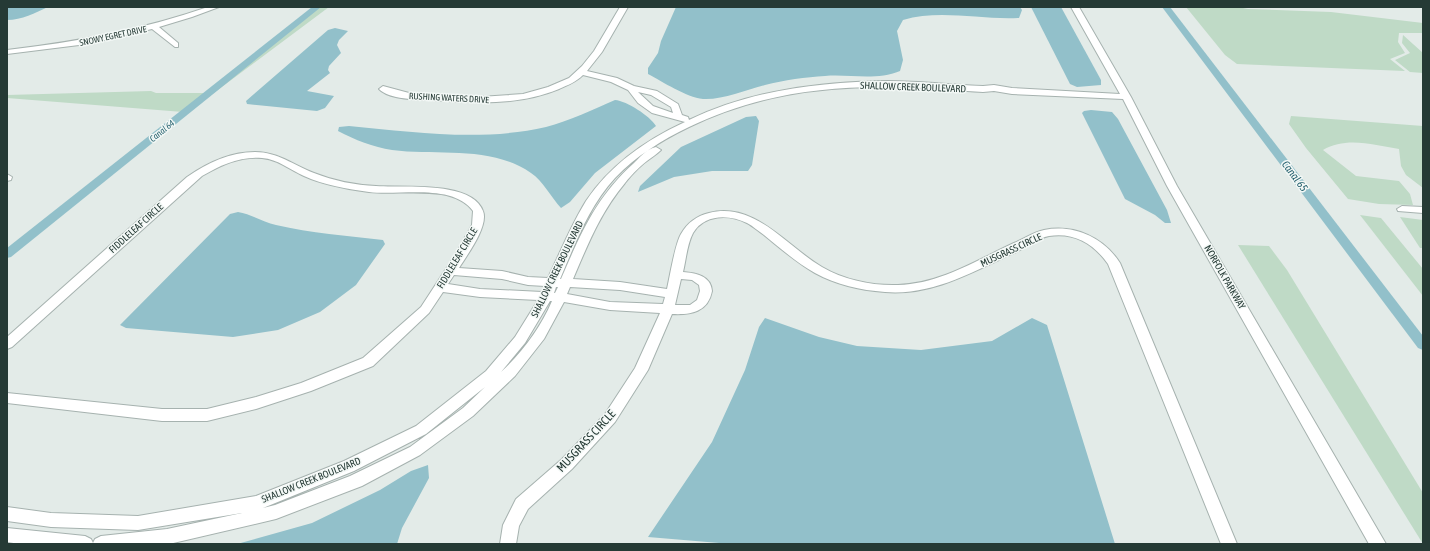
<svg xmlns="http://www.w3.org/2000/svg" width="1430" height="551" font-family="'Asap Condensed',sans-serif">
<rect width="100%" height="100%" fill="#e3ebe8"/>
<g fill="#bfdac6">
<path d="M 317,7 L 329,7 L 207,98 L 199,100 L 183,112 L 7,98 L 7,95 L 151,91 L 156,93 L 206,93 Z"/>
<path d="M 1186,7 L 1238,7 L 1248,9 L 1331,12 L 1423,23 L 1423,33 L 1399,33 L 1398,42 L 1405,53 L 1390,59 L 1405,71 L 1237,64 L 1225,55 Z"/>
<path d="M 1403,35 L 1423,53 L 1423,73 L 1410,72 L 1395,60 L 1410,53 L 1402,43 Z"/>
<path d="M 1291,116 L 1423,126 L 1423,188 L 1406,175 L 1401,166 L 1399,149 C 1375,145 1346,136 1323,150 L 1356,176 L 1399,181 L 1410,194 L 1413,205 L 1379,204 L 1348,199 L 1306,148 L 1289,124 Z"/>
<path d="M 1360,215 L 1381,218 L 1423,269 L 1423,296 Z"/>
<path d="M 1400,217 L 1423,220 L 1423,248 L 1420,248 Z"/>
<path d="M 1238,245 L 1269,246 L 1287,270 L 1423,493 L 1423,544 Z"/>
</g>
<g fill="#92c0ca">
<path d="M 7,7 L 48,7 C 35,13 22,20 7,20 Z"/>
<path d="M 676,7 L 1020,7 L 1022,10 L 1019,18 C 980,20 940,9 903,20 L 897,31 L 903,60 L 900,71 C 876,81 850,74 825,76 C 806,77 784,80 765,85 C 745,90 723,100 703,99 C 686,97 663,82 648,74 L 648,68 L 658,53 L 661,41 Z"/>
<path d="M 1031,7 L 1061,7 L 1101,80 L 1101,85 L 1077,87 L 1070,84 Z"/>
<path d="M 335,28 L 348,31 L 339,40 L 337,45 L 341,53 L 329,66 L 328,70 L 330,73 L 307,91 L 334,96 L 325,108 L 317,111 L 247,104 L 246,101 L 328,30 Z"/>
<path d="M 615,100 C 627,101 650,116 656,126 L 595,173 L 570,202 L 561,208 C 551,197 543,181 531,173 C 490,145 439,156 392,150 C 373,147 355,140 338,131 L 339,127 L 349,126 C 414,132 481,142 546,127 C 569,121 594,109 615,100 Z"/>
<path d="M 1091,110 L 1112,112 L 1118,119 L 1167,210 L 1171,223 L 1165,223 L 1155,215 L 1125,199 L 1082,113 L 1084,111 Z"/>
<path d="M 756,116 L 759,121 L 752,165 L 748,171 L 712,171 L 674,177 L 638,192 L 640,186 L 681,147 L 746,117 Z"/>
<path d="M 238,212 C 251,214 263,222 276,225 C 311,233 347,236 383,240 L 385,244 L 356,285 L 320,312 L 278,330 L 233,337 L 126,328 L 120,325 L 230,214 Z"/>
<path d="M 765,318 L 819,337 L 857,346 L 921,350 L 992,341 L 1032,318 L 1047,325 L 1115,544 L 731,544 L 648,537 L 712,442 L 745,370 L 759,327 Z"/>
<path d="M 428,465 L 429,478 L 402,528 L 397,544 L 237,544 L 312,523 L 380,490 L 411,471 Z"/>
</g>
<g fill="none" stroke-linecap="round" stroke-linejoin="round">
<g fill="#92c0ca" fill-rule="evenodd">
<path d="M 312,7 L 321,7 L 11,257 L 7,258 L 7,248 Z"/>
<path d="M 1162,7 L 1170,7 L 1423,336 L 1423,350 L 1418,348 Z"/>
</g>
<g stroke="#a6b2af" stroke-width="2">
<g id="minor">
<path d="M 208,7 L 219,7 L 192,17 L 159,27 L 178,43 L 178,47 L 175,47 L 152,29 L 87,44 L 7,54 L 7,50 C 76,42 142,30 208,7 Z"/>
<path d="M 620,7 L 628,7 L 602,52 L 587,71 L 617,78 L 634,86 L 657,91 L 678,104 L 682,115 L 688,117 L 689,120 C 751,90 820,82 888,81 C 920,81 952,85 983,86 L 994,85 L 1012,88 L 1120,94 L 1071,7 L 1079,7 L 1131,97 L 1177,186 L 1386,544 L 1369,544 L 1167,186 L 1123,99 L 1012,94 L 994,91 L 983,92 C 952,90 920,87 889,87 C 819,86 753,96 689,127 C 662,140 636,156 615,178 C 589,206 575,244 560,279 L 561,279 C 581,233 596,197 634,163 C 640,157 647,149 656,147 L 661,150 C 658,153 655,155 651,158 C 642,164 632,174 625,183 C 600,213 588,244 573,279 L 620,282 L 667,289 C 670,276 675,244 681,234 C 688,222 697,216 709,213 C 755,201 787,247 822,267 C 844,280 873,286 898,285 C 940,284 977,260 1014,243 C 1024,239 1034,232 1044,230 C 1075,224 1104,238 1120,263 L 1237,544 L 1221,544 L 1108,264 C 1094,244 1074,232 1049,236 C 1038,238 1026,247 1016,252 C 974,271 933,296 885,292 C 860,290 837,285 815,273 C 797,263 780,248 764,235 C 758,231 753,226 747,223 C 729,214 704,214 693,233 C 687,244 686,260 683,272 C 696,273 711,276 712,291 C 708,312 691,315 672,314 L 648,370 L 615,422 L 572,469 L 528,509 L 519,526 L 516,544 L 500,544 L 503,525 L 516,499 L 562,459 L 605,414 L 635,368 L 660,313 L 610,310 L 564,302 L 544,339 L 515,376 L 473,416 L 420,455 L 362,486 L 276,519 L 169,544 L 20,544 L 7,542 L 7,528 L 85,536 L 91,539 L 93,543 L 95,539 L 101,536 L 167,529 L 242,513 L 138,530 L 51,527 L 7,521 L 7,507 L 51,513 L 138,516 L 256,496 L 344,461 L 416,426 L 486,371 L 515,337 L 538,300 L 480,297 L 443,292 L 429,313 L 373,366 L 311,391 L 256,409 L 207,421 L 162,421 L 7,403 L 7,393 L 162,409 L 207,409 L 256,397 L 301,383 L 363,358 L 421,307 L 455,255 L 472,225 L 473,211 C 452,183 400,196 369,192 C 347,189 324,185 304,176 C 290,170 278,159 262,158 C 240,156 221,165 202,176 L 12,347 L 7,349 L 7,337 L 187,177 C 207,163 230,152 255,152 C 278,152 293,165 314,173 C 334,181 355,185 376,186 C 401,188 472,180 483,211 C 489,226 467,255 459,268 L 502,271 L 528,277 L 548,278 C 560,253 571,225 586,201 C 611,164 646,140 685,122 L 652,113 L 638,103 L 628,90 L 611,82 L 583,75 C 576,82 568,85 559,89 C 518,106 475,103 432,100 C 418,100 388,99 379,89 L 383,86 L 409,93 L 480,97 L 523,94 L 548,87 L 569,78 L 582,66 L 594,51 ZM 638,92 L 651,95 L 671,107 L 673,113 L 653,106 ZM 454,275 L 502,279 L 528,285 L 545,286 L 542,292 L 480,289 L 448,284 ZM 681,279 L 692,280 L 699,285 L 700,291 L 697,300 L 690,305 L 675,305 ZM 556,287 L 558,287 L 555,293 L 554,293 ZM 570,287 L 620,290 L 665,297 L 663,304 L 610,302 L 567,294 ZM 550,301 L 552,301 C 541,327 522,353 501,372 L 525,343 ZM 485,387 L 463,408 L 410,447 L 350,476 L 275,505 L 263,508 L 354,471 L 426,434 Z"/>
<path d="M 7,174 L 12,177 L 11,180 L 7,181 Z"/>
<path d="M 1402,206 L 1423,207 L 1423,213 L 1398,211 L 1397,209 Z"/>
</g>
</g>
<use href="#minor" fill="#fff" fill-rule="evenodd"/>
</g>
<g text-anchor="middle" dominant-baseline="central" stroke-width="3" stroke-linejoin="round" paint-order="stroke">
<g font-size="9" fill="#253a35" stroke="#f3f8f6">
<text transform="translate(113 36) rotate(-12)">SNOWY EGRET DRIVE</text>
<text transform="translate(449 98) rotate(3)">RUSHING WATERS DRIVE</text>
</g>
<g font-size="9" font-style="italic" fill="#26626f" stroke="#f3f8f6">
<text transform="translate(162 131) rotate(-39)">Canal 64</text>
</g>
<g font-size="10" fill="#253a35" stroke="#f3f8f6">
<text transform="translate(913 87) rotate(2)">SHALLOW CREEK BOULEVARD</text>
<text transform="translate(136 228) rotate(-42)">FIDDLELEAF CIRCLE</text>
<text transform="translate(1011 250) rotate(-25)">MUSGRASS CIRCLE</text>
<text transform="translate(457 258) rotate(-59)">FIDDLELEAF CIRCLE</text>
<text transform="translate(557 269) rotate(-64)">SHALLOW CREEK BOULEVARD</text>
<text transform="translate(1225 277) rotate(60)">NORFOLK PARKWAY</text>
<text transform="translate(311 480) rotate(-22)">SHALLOW CREEK BOULEVARD</text>
</g>
<g font-size="11" font-style="italic" fill="#26626f" stroke="#f3f8f6">
<text transform="translate(1295 176) rotate(53)">Canal 65</text>
</g>
<g font-size="12" fill="#253a35" stroke="#f3f8f6">
<text transform="translate(586 441) rotate(-47)">MUSGRASS CIRCLE</text>
</g>
</g>
<rect width="1430" height="551" fill="none" stroke="#253a35" stroke-width="16"/>
</svg>
